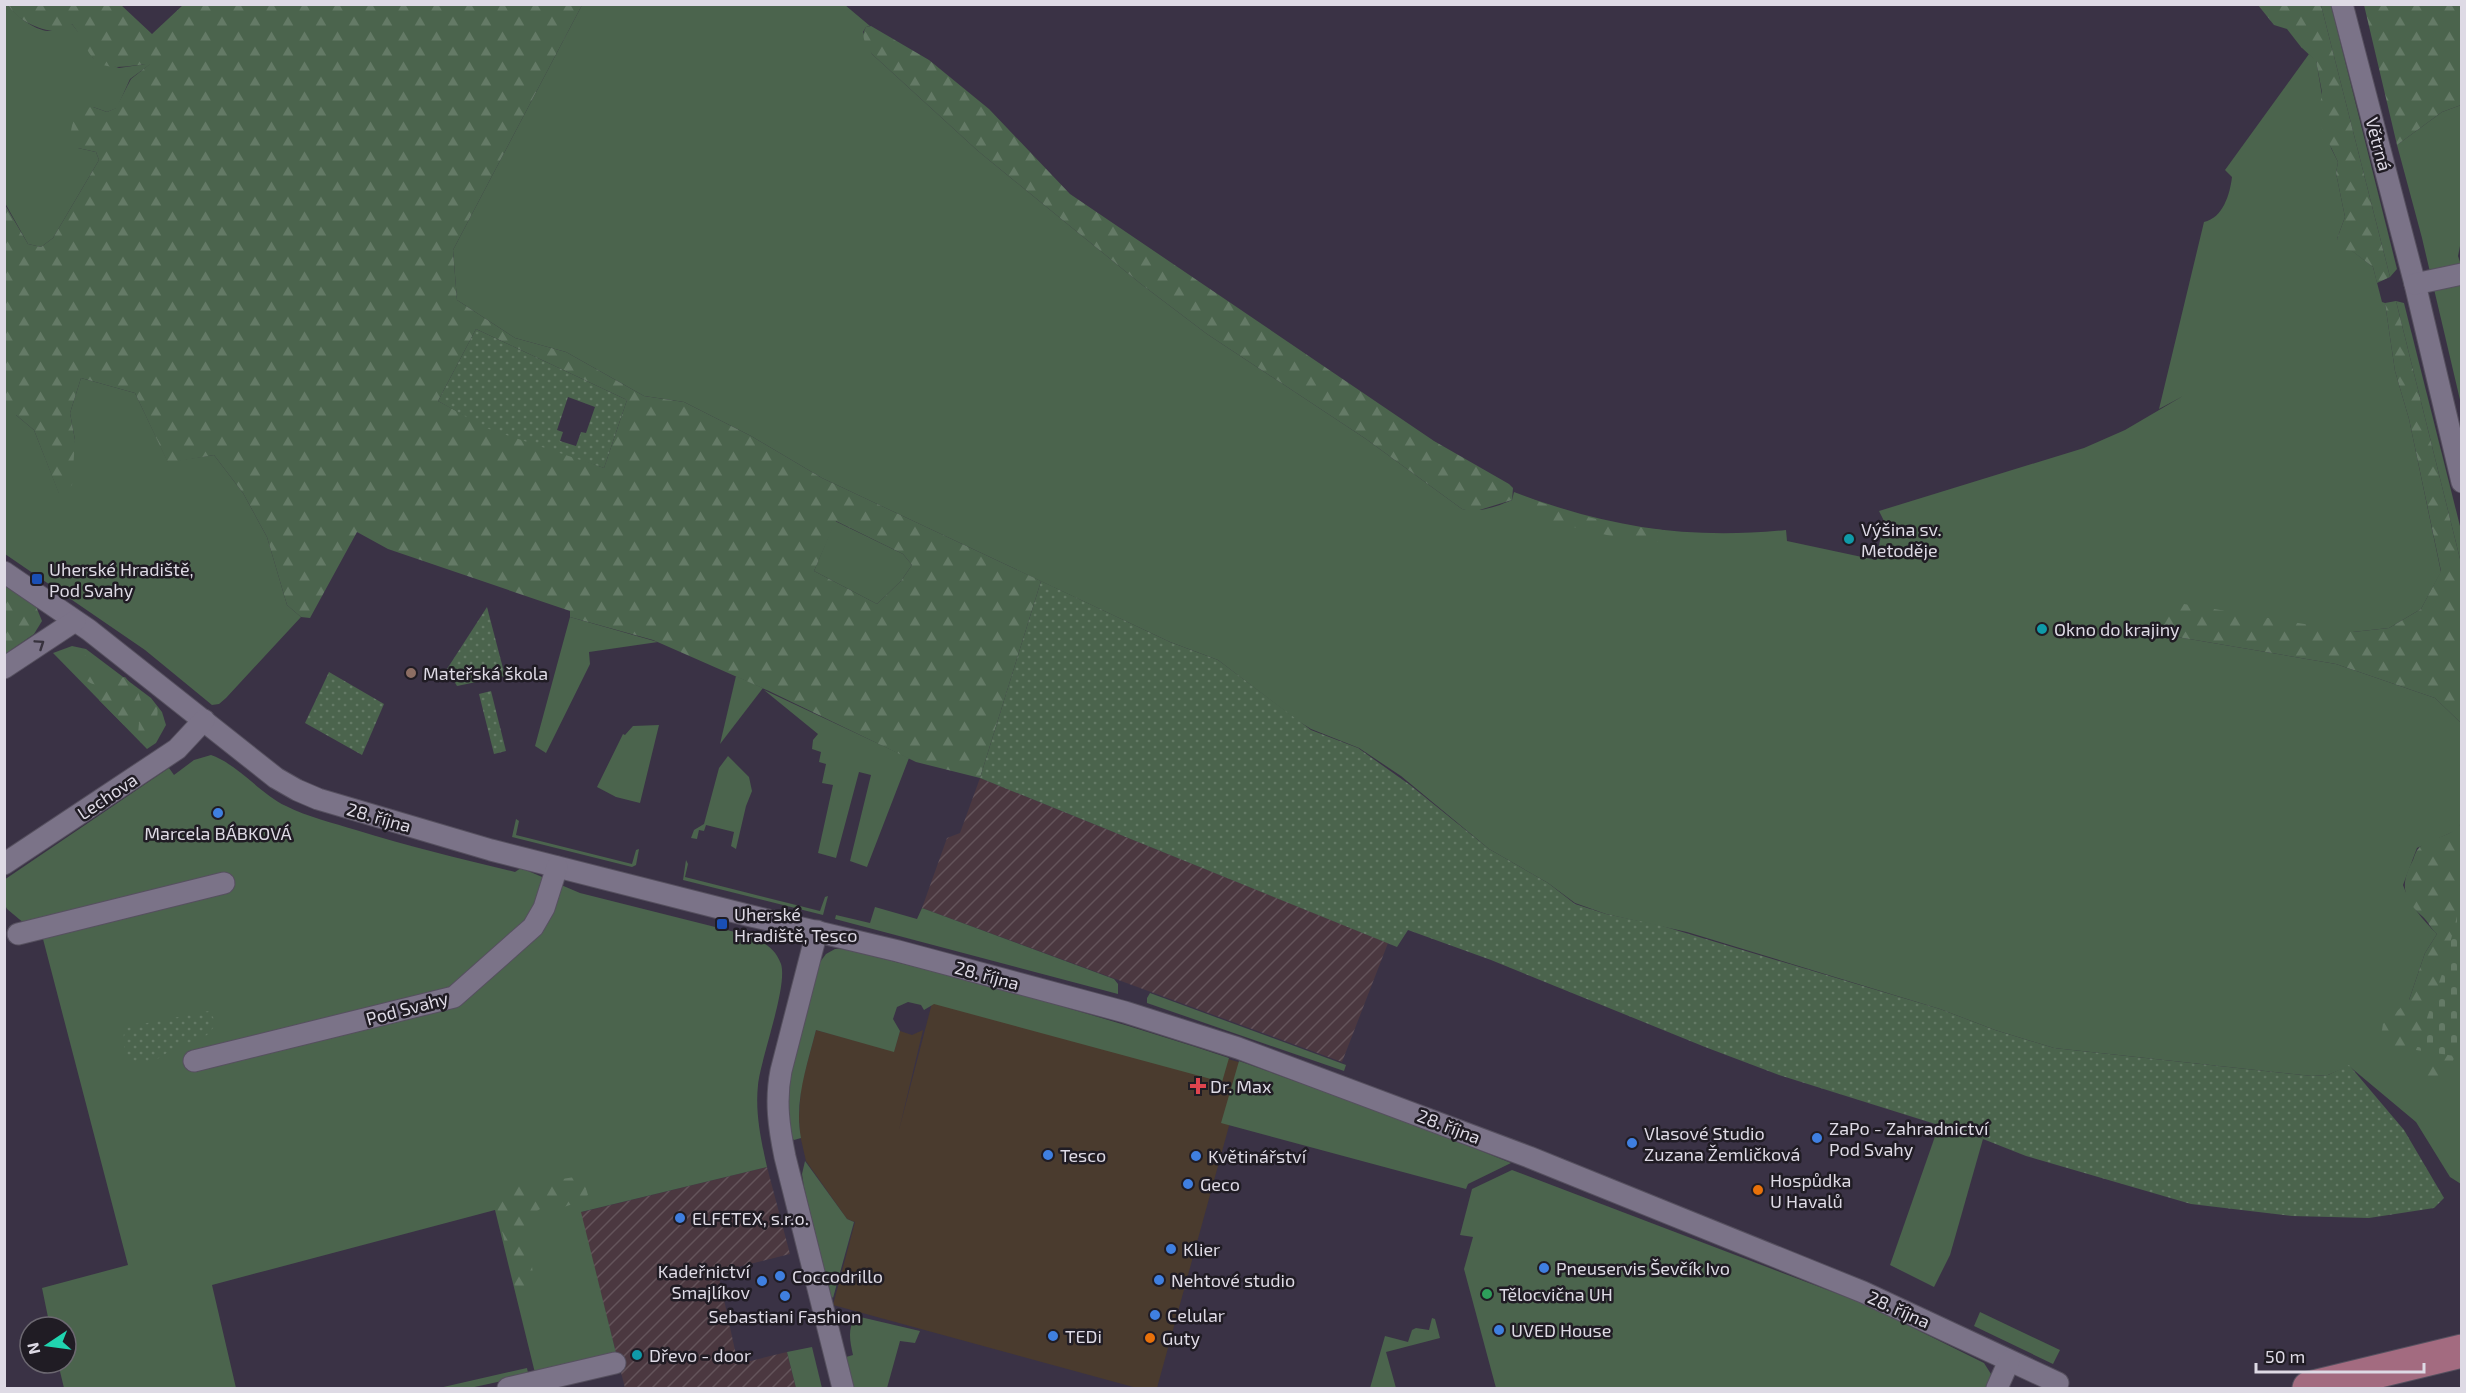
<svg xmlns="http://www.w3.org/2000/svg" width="2466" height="1393" font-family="'Exo 2',sans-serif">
<defs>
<pattern id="industrial-furrows" width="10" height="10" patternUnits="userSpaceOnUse" patternTransform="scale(1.5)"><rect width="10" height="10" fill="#4b3840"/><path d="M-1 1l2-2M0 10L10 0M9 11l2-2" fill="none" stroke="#64545b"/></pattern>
<pattern id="forest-firs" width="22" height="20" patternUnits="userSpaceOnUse" patternTransform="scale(1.5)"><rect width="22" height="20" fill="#4b644d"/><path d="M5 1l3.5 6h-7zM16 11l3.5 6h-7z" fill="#647a66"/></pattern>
<pattern id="cemetery-stones" width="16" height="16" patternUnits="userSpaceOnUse" patternTransform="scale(1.5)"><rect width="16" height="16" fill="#4b644d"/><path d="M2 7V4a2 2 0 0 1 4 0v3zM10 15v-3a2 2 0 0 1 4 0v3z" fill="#647a66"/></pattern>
<pattern id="park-dots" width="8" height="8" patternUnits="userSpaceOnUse" patternTransform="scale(1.5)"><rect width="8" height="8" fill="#4b644d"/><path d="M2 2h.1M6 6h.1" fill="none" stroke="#647a66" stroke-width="1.8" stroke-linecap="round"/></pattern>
</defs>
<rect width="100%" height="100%" fill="#3a3245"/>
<path fill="#4a3b2e" d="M 938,980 L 1246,1064 L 1157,1388 L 1137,1388 L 833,1305 L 855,1222 L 847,1219 L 806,1161 L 800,1135 L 799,1117 L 801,1086 L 816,1030 L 894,1051 L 900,1031 L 912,1035 L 923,1030 L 899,1130 Z"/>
<g fill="url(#industrial-furrows)">
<path d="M 980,778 L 1388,943 L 1342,1062 L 922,908 L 947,838 L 960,833 Z"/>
<path d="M 767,1167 L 790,1254 L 718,1272 L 738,1364 L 787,1352 L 796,1388 L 625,1388 L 596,1275 L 567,1282 L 577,1191 L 582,1212 Z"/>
</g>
<g fill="#4b644d">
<path d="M 4,5 L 8,5 C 15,15 34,30 48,31 C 55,32 65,26 72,24 L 85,41 L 93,58 L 119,68 L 152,63 L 130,79 L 117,108 L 107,112 L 93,107 L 78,148 L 96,152 L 99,160 L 53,238 L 41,247 L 28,244 L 5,203 Z"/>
<path d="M 582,5 L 845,5 L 870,26 L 866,27 L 863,32 L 872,54 L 978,151 L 1141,284 L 1207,334 L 1366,439 L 1462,509 C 1479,513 1496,507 1512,500 L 1514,492 C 1607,527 1687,540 1786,530 L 1787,541 L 1876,560 L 1884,521 L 1879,511 L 2084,448 L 2125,430 L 2183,396 L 2159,409 L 2204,222 C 2223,218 2230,194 2232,177 L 2225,170 L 2309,54 L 2316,60 L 2331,148 L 2338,162 L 2336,173 L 2345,217 L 2337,239 L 2373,267 L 2382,302 L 2385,303 L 2395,371 L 2409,419 L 2441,572 L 2421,609 L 2389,628 L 2353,632 L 2154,633 L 2336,664 L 2435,698 L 2461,723 L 2461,823 L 2457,830 L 2417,848 L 2403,885 C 2410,905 2422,919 2437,934 L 2425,953 L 2409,1000 L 2461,1056 L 2461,1184 L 2450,1177 L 2416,1122 L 2349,1066 L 2328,1075 L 2312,1076 L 2054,1048 L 1995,1030 L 1940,1009 L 1687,932 L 1606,914 L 1575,903 L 1548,883 L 1489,849 L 1401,776 L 1359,748 L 1311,729 L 1298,721 L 1218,660 L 1170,642 L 822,478 L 751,436 L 684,402 L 644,396 L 566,352 L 515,338 L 457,300 L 453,250 Z"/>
<path d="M 2321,5 L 2331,5 L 2397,269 L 2390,277 Z"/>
<path d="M 2461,105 L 2462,236 L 2458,256 L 2462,268 L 2461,404 L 2422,238 L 2397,145 L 2442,112 Z"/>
<path d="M 2396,301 L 2404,303 L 2461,530 L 2461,563 Z"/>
<path d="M 81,378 L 135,393 L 168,462 L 214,455 L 243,493 L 267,537 L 287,605 L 301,617 L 226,698 L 219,704 L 212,705 L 145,650 L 5,554 L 4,415 L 16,415 L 34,430 L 59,493 L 75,440 L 70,413 Z"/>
<path d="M 835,521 L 903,554 L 912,565 L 901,581 L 877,604 L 814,571 Z"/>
<path d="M 570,617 L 658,642 L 589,652 L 590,664 L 546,753 L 535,746 Z"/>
<path d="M 72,646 L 86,649 L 151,698 L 162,712 L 166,725 L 156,743 L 147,749 L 53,653 Z"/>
<path d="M 736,676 L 763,688 L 720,744 Z"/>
<path d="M 764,690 L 909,758 L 867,867 L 850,861 L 871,775 L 859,772 L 836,858 L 818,853 L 833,785 L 822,783 L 826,764 L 819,762 L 821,752 L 812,749 L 813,740 L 818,734 Z"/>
<path d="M 659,725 L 640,803 L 616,797 L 597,787 L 623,734 L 625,735 L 633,726 Z"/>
<path d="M 211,755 C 239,765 259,793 286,806 C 308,817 333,823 356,830 C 408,846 461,859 515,872 L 521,868 L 580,893 L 747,935 C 762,941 775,947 781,964 C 788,986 761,1057 758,1085 C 755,1113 761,1140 767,1167 L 581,1212 L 616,1353 L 535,1373 L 495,1210 L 212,1285 L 236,1388 L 64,1388 L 58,1363 L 66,1363 L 66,1327 L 50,1327 L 42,1288 L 128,1265 L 43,939 L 7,909 L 5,905 L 4,880 L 169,768 L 174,775 L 194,760 Z"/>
<path d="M 728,756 L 749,777 L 752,791 L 746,806 L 736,849 L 731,846 L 734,832 L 706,825 L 704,831 L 699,830 L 697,839 L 691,838 L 694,830 L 704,824 L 719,768 Z"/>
<path d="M 516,819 L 519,821 L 516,835 L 632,864 L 636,850 L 639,849 L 636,865 L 632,867 L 512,837 Z"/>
<path d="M 686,860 L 688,864 L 685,877 L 820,911 L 825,897 L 828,896 L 823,915 L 683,880 Z"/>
<path d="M 875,907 L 917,919 L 922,908 L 1114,979 L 1118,984 L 1118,994 L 835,919 L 836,915 L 870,923 Z"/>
<path d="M 835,949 L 843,949 C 973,980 1102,1016 1229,1058 L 1222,1082 L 934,1004 L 924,1010 L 921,1005 L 908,1002 L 897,1007 L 893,1019 L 900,1031 L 894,1052 L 816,1030 C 807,1066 794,1101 801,1138 L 794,1140 L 791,1137 L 787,1109 L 791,1069 L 820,962 L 826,954 Z"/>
<path d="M 1150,993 L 1346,1065 L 1344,1071 L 1147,1003 L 1147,998 Z"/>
<path d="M 1239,1061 L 1406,1121 L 1511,1163 L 1468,1184 L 1466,1189 L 1221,1123 Z"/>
<path d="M 1939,1125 L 1983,1139 L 1950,1255 L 1934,1287 L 1890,1265 Z"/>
<path d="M 805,1161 L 847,1219 L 854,1222 L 833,1298 L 831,1296 L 804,1187 L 802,1174 Z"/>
<path d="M 1512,1170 L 1867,1305 L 1984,1363 L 1991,1374 L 1989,1388 L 1496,1388 L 1464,1269 L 1473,1237 L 1460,1235 L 1472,1189 Z"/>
<path d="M 1980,1312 L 2060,1350 L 2053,1364 L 1974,1326 Z"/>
<path d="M 856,1316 L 920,1331 L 915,1343 L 900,1341 L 887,1388 L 854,1388 L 846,1357 L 853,1355 C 850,1341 847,1328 856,1316 Z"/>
<path d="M 1432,1318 L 1435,1319 L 1440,1338 L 1386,1352 L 1396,1388 L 1370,1388 L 1385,1336 L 1408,1342 L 1412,1330 L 1416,1328 L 1429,1330 Z"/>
<path d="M 812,1347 L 822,1388 L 796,1388 L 787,1352 Z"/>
<path d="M 527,1368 L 528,1373 L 525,1376 L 470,1388 L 439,1388 Z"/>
</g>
<g fill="url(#forest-firs)" fill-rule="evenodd">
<path d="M 8,5 L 121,5 L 152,34 L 183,5 L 582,5 L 453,250 L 457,300 L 515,338 L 566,352 L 644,396 L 684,402 L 751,436 L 822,478 L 1041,581 L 980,778 L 916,762 L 769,691 L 653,640 L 570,617 L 570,611 L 388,549 L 357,532 L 310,618 L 301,617 L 287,605 L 267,537 L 243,493 L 214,455 L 168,463 L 135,393 L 81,378 L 70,413 L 75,440 L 72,485 L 59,494 L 34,430 L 16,415 L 5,415 L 4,203 L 28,244 L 41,247 L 53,238 L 99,160 L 96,152 L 78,148 L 71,141 C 70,127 73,119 82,108 L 93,107 L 107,112 L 116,108 L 131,79 L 150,64 C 133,64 105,74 92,57 C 84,46 81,35 72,24 L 61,32 C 41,31 19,22 8,5 ZM 476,329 L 627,400 L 604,468 L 464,415 L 438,401 ZM 836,521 L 903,554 L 912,565 L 901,581 L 877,604 L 814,571 Z"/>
<path d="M 2258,5 L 2321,5 L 2390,277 L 2377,283 L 2373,267 L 2352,251 L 2342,250 L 2337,239 L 2345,217 L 2336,173 L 2338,162 L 2318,120 L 2322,92 L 2316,61 L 2301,47 L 2287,29 L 2274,25 Z"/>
<path d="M 2364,5 L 2461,5 L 2461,105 L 2442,112 L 2397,145 Z"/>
<path d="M 871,26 L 929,60 L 989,109 L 1070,194 L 1434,441 L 1509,484 L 1513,488 L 1512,500 L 1473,512 L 1462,509 L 1366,439 L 1207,334 L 1141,284 L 978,151 L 872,54 C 866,45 860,37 866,27 Z"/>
<path d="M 2396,301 L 2461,563 L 2461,723 L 2435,698 L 2336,664 L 2154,633 L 2160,600 L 2353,632 L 2389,628 L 2421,609 L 2441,571 L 2409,419 L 2395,371 L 2385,303 Z"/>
<path d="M 1526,497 C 1570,514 1616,526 1663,530 L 1663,540 C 1650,549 1559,523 1539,518 L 1526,509 Z"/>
<path d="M 5,584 L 35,604 L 42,621 L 34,634 L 5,654 Z"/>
<path d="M 81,654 L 97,660 L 105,681 L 125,677 L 138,692 L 143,706 L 157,706 C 160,722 151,731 141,743 L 138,734 L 139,723 L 135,723 L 132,726 L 124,725 L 99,700 L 103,686 C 100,685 96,685 93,684 C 82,681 77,666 75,656 Z"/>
<path d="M 2461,823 L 2462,1034 L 2452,1055 L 2454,1058 L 2448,1074 L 2437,1084 L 2429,1084 L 2423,1063 L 2426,1052 L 2413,1043 C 2400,1049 2392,1051 2380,1042 L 2383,1024 L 2409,1000 L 2425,953 L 2437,934 C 2431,929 2428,921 2422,916 C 2403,899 2400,885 2412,862 C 2414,859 2415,852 2418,849 C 2429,836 2451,839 2461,823 Z"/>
<path d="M 582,1176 L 588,1195 C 579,1202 570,1206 559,1208 C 553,1209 545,1207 540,1209 C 534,1212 527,1221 527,1228 C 524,1253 542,1273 527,1301 L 518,1301 L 494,1196 L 497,1186 L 514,1186 Z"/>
</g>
<path fill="url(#cemetery-stones)" d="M 2461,901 L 2461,1057 L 2416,1050 L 2442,974 Z"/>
<g fill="url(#park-dots)" fill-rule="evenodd">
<path d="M 476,329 L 627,400 L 604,468 L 486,428 L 438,401 ZM 568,397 L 595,407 L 586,433 L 581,432 L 576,446 L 560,441 L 563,432 L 557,430 Z"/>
<path d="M 1041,581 L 1170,642 L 1218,660 L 1311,730 L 1358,748 L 1410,785 L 1489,849 L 1548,883 L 1575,904 L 1606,914 L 1659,925 L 1940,1009 L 1995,1030 L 2054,1048 L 2312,1076 L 2328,1075 L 2349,1065 L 2404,1130 L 2444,1198 L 2434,1208 L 2369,1218 L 2292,1216 L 2191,1204 L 2026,1156 L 1983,1139 L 1779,1075 L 1705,1047 L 1491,960 L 1408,930 L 1397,947 L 980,778 Z"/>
<path d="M 487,607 L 505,676 L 457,686 L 447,669 Z"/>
<path d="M 329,672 L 384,704 L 362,755 L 305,723 Z"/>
<path d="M 491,691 L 506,751 L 494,754 L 479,694 Z"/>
<path d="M 209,1011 L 216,1022 C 208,1042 192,1040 175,1048 C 167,1052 158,1060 150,1062 C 127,1067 120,1046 125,1029 L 132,1026 Z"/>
</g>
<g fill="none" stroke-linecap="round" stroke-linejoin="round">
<g stroke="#56505f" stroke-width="23">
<g id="minor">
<path d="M 2342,4 L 2415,284 L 2462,482"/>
<path d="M 2415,284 L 2462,274"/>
<path d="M 4,572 L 89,630 L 276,778 L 297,790 L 318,799 L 491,850 L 747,915 L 898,951 L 1125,1012 L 1238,1048 L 1529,1157 L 1863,1292 L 2058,1383"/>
<path d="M 4,668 L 75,621"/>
<path d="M 4,864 L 177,749 L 204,720"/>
<path d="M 817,931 L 781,1071 C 775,1101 779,1128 785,1157 L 843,1388"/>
<path d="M 18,934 L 224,883"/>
<path d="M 194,1061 L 454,997 L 533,927 L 544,908 L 557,867"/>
<path d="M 508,1388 L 615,1363"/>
<path d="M 1997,1388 L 2009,1361"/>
</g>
</g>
<g stroke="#56505f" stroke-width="35">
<path id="primary" d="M 2309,1388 L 2462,1351"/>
</g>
<use href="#minor" stroke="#7b7388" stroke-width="21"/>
<use href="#primary" stroke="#a36b80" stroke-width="33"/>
</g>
<defs><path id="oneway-chevron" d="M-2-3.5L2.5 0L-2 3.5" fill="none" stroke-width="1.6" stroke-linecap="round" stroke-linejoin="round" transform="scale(1.5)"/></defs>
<use stroke="#37323d" href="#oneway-chevron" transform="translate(40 644) rotate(-34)"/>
<g fill="#0f9aa8" stroke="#201c24" stroke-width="2">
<circle cx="1849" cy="539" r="6"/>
<circle cx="2042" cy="629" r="6"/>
<circle cx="637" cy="1355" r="6"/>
</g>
<g fill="#1a4fb4" stroke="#201c24" stroke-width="2">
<rect x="31" y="573" width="12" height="12" rx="3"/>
<rect x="716" y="918" width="12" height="12" rx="3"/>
</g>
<circle fill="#8d6e63" stroke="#201c24" stroke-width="2" cx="411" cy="673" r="6"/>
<g fill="#3f7fe0" stroke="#201c24" stroke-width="2">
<circle cx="218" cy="813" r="6"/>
<circle cx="1817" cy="1138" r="6"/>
<circle cx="1632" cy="1143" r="6"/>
<circle cx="1048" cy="1155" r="6"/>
<circle cx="1196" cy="1156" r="6"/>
<circle cx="1188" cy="1184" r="6"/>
<circle cx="680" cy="1218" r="6"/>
<circle cx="1171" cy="1249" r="6"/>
<circle cx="1544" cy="1268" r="6"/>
<circle cx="780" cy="1276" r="6"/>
<circle cx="1159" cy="1280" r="6"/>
<circle cx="762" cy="1281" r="6"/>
<circle cx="785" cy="1296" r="6"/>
<circle cx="1155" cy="1315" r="6"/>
<circle cx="1499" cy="1330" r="6"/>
<circle cx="1053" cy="1336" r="6"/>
</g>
<path fill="#e0444e" stroke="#201c24" stroke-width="2" d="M1195 1077h6v6h6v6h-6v6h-6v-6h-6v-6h6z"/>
<g fill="#e8710a" stroke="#201c24" stroke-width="2">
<circle cx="1758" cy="1190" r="6"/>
<circle cx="1150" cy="1338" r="6"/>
</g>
<circle fill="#2e9e5b" stroke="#201c24" stroke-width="2" cx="1487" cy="1294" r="6"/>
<g text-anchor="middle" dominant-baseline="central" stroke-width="5" stroke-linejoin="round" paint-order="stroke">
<g font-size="18" fill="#dedae5" stroke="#201c24">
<text transform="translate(2379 144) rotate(75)">Větrná</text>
<text transform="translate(107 796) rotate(-34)">Lechova</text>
<text transform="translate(379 817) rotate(16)">28. října</text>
<text transform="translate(987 975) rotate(15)">28. října</text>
<text transform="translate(407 1008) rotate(-15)">Pod Svahy</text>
<text transform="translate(1449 1126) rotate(21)">28. října</text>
<text transform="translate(1899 1309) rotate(24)">28. října</text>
</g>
<g font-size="18" fill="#dedae5" stroke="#201c24" text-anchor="start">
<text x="1861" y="529">Výšina sv.<tspan x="1861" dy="21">Metoděje</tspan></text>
<text x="49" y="569">Uherské Hradiště,<tspan x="49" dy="21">Pod Svahy</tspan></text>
<text x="2054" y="629">Okno do krajiny</text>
<text x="423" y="673">Mateřská škola</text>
<text x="218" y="833" text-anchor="middle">Marcela BÁBKOVÁ</text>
<text x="734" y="914">Uherské<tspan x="734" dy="21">Hradiště, Tesco</tspan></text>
<text x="1210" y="1086">Dr. Max</text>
<text x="1829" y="1128">ZaPo - Zahradnictví<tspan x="1829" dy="21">Pod Svahy</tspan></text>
<text x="1644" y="1133">Vlasové Studio<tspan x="1644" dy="21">Zuzana Žemličková</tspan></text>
<text x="1060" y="1155">Tesco</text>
<text x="1208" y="1156">Květinářství</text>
<text x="1770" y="1180">Hospůdka<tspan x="1770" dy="21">U Havalů</tspan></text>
<text x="1200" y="1184">Geco</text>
<text x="692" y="1218">ELFETEX, s.r.o.</text>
<text x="1183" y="1249">Klier</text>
<text x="1556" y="1268">Pneuservis Ševčík Ivo</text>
<text x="750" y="1271" text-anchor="end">Kadeřnictví<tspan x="750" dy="21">Smajlíkov</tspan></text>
<text x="792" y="1276">Coccodrillo</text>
<text x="1171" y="1280">Nehtové studio</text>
<text x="1499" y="1294">Tělocvična UH</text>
<text x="1167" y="1315">Celular</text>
<text x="785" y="1316" text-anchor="middle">Sebastiani Fashion</text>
<text x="1511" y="1330">UVED House</text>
<text x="1065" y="1336">TEDi</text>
<text x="1162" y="1338">Guty</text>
<text x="649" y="1355">Dřevo - door</text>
</g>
</g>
<rect width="2466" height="1393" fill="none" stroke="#dedae5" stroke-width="12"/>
<g transform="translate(48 1345) rotate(257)"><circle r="28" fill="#201c24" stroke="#6c6871" stroke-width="1.5"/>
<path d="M0-4.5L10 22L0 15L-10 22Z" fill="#20d5b0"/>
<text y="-9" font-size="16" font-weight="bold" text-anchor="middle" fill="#dedae5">N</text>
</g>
<path d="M2256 1363v9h168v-9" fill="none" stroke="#dedae5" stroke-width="3"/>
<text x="2265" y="1363" font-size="18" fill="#dedae5" stroke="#201c24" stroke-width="4.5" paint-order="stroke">50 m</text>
</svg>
